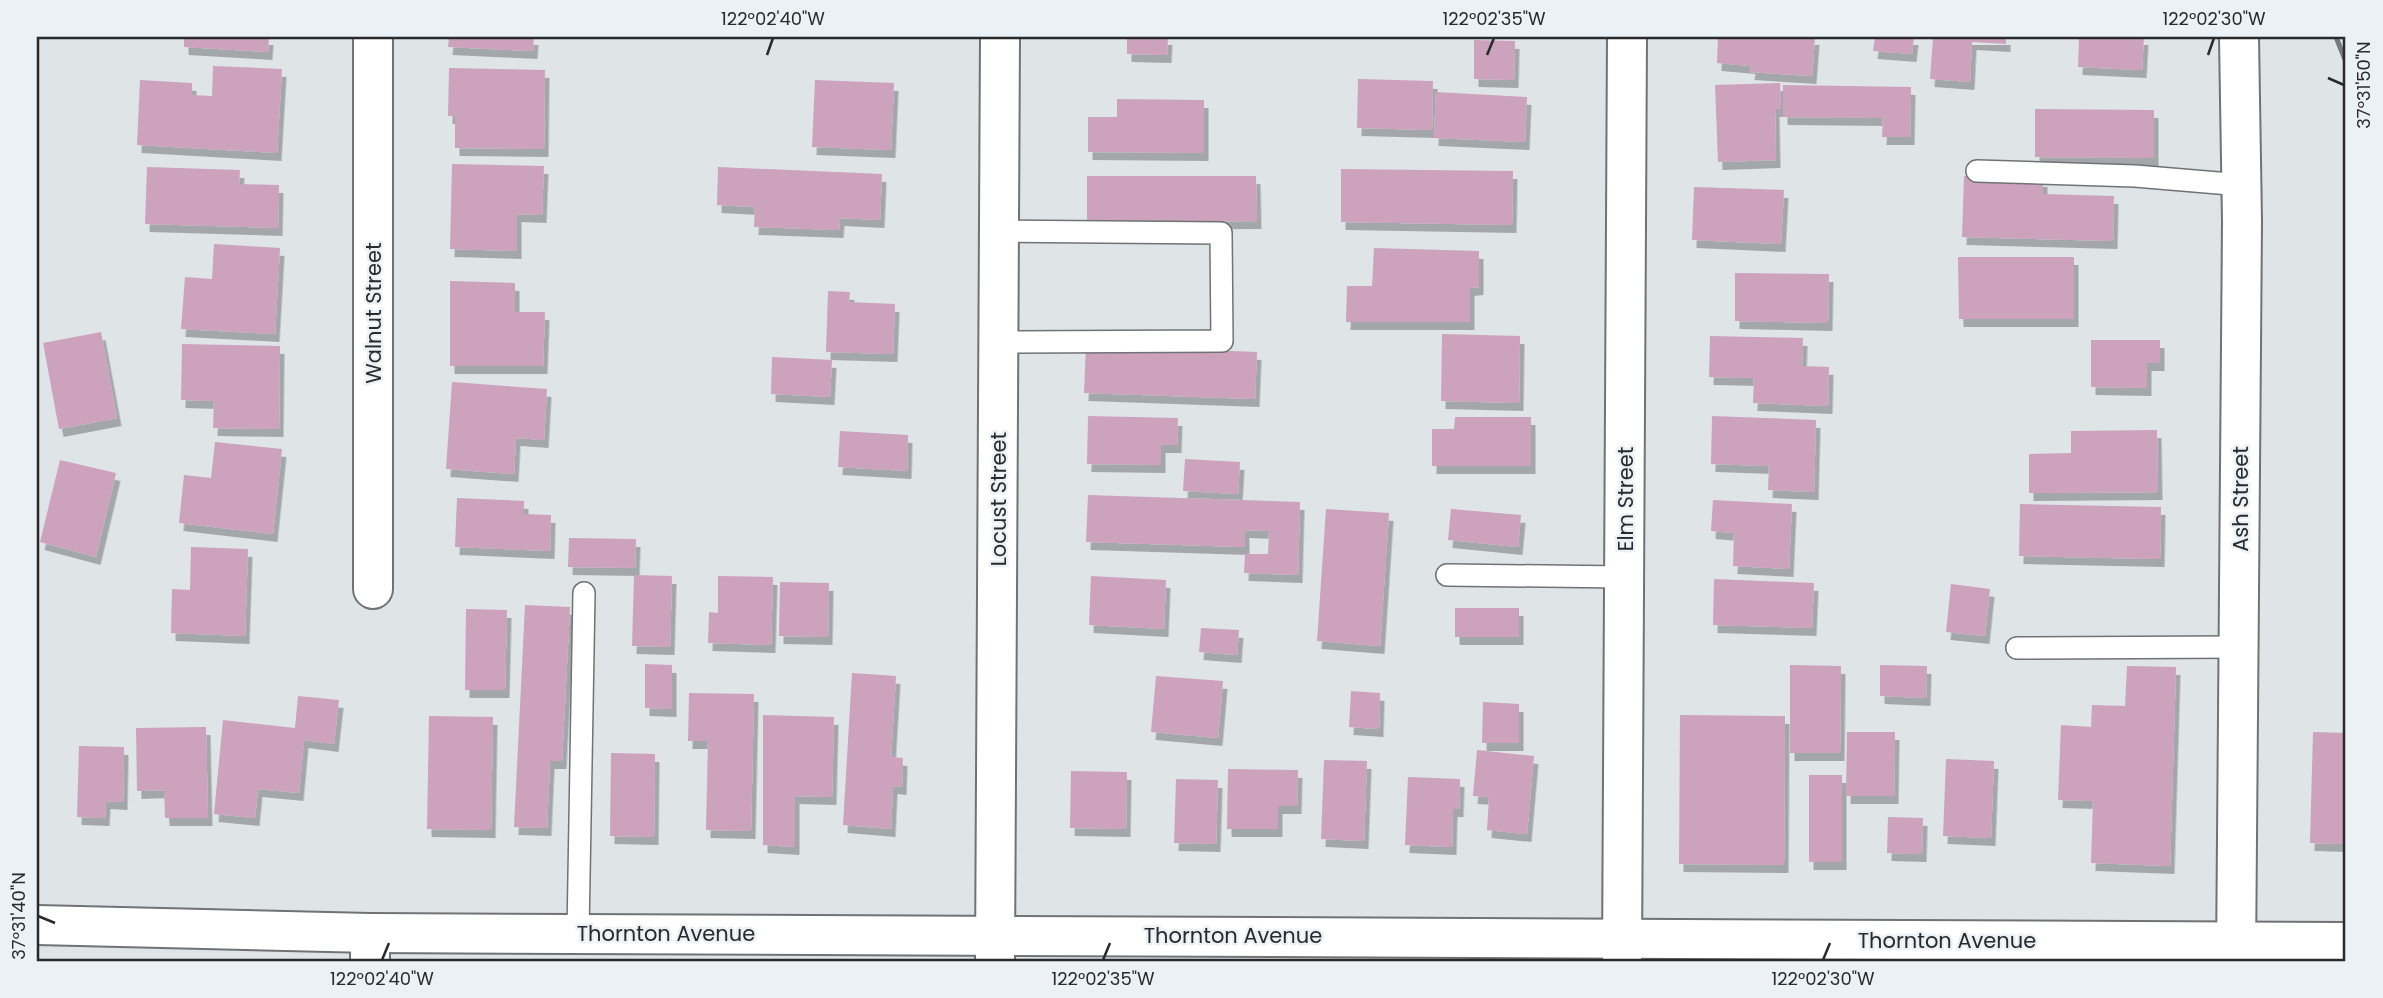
<svg xmlns="http://www.w3.org/2000/svg" width="2383" height="998" font-family="Poppins,sans-serif">
<defs>
<filter id="shadow"><feDropShadow dx="4.5" dy="8" stdDeviation="0" flood-color="#0004"/></filter>
</defs>
<rect width="100%" height="100%" fill="#dfe4e7"/>
<g fill="#cda2bc" filter="url(#shadow)">
<path d="M 184,37 L 269,37 L 268,52 L 184,47 Z"/>
<path d="M 449,37 L 534,37 L 533,51 L 448,47 Z"/>
<path d="M 1127,37 L 1168,37 L 1167,55 L 1127,54 Z"/>
<path d="M 1718,37 L 1815,37 L 1812,76 L 1750,72 L 1751,66 L 1717,63 Z"/>
<path d="M 1875,37 L 1914,37 L 1912,54 L 1873,51 Z"/>
<path d="M 1933,37 L 2006,37 L 2006,44 L 1972,42 L 1970,82 L 1930,79 Z"/>
<path d="M 2079,37 L 2144,37 L 2142,70 L 2078,67 Z"/>
<path d="M 1474,40 L 1515,41 L 1514,80 L 1474,79 Z"/>
<path d="M 213,66 L 282,69 L 277,153 L 137,145 L 140,80 L 192,83 L 192,95 L 212,96 Z"/>
<path d="M 449,68 L 545,70 L 544,149 L 455,148 L 455,116 L 448,116 Z"/>
<path d="M 1358,79 L 1433,81 L 1432,130 L 1357,128 Z"/>
<path d="M 815,80 L 894,83 L 891,150 L 812,147 Z"/>
<path d="M 1780,83 L 1781,109 L 1775,109 L 1776,160 L 1718,162 L 1715,85 Z"/>
<path d="M 1783,85 L 1911,87 L 1910,137 L 1882,137 L 1883,118 L 1783,117 Z"/>
<path d="M 1436,92 L 1527,97 L 1525,142 L 1434,138 Z"/>
<path d="M 1117,99 L 1204,100 L 1204,153 L 1088,152 L 1088,117 L 1117,117 Z"/>
<path d="M 2035,109 L 2154,110 L 2154,158 L 2035,157 Z"/>
<path d="M 452,164 L 544,166 L 542,215 L 517,214 L 517,251 L 450,249 Z"/>
<path d="M 147,167 L 240,170 L 239,184 L 279,185 L 278,228 L 145,224 Z"/>
<path d="M 718,167 L 882,174 L 880,220 L 840,218 L 839,230 L 754,227 L 755,207 L 717,205 Z"/>
<path d="M 1341,169 L 1513,171 L 1512,225 L 1341,222 Z"/>
<path d="M 1087,176 L 1256,176 L 1257,221 L 1087,222 Z"/>
<path d="M 1964,176 L 2043,179 L 2043,194 L 2114,196 L 2113,241 L 1962,237 Z"/>
<path d="M 1694,187 L 1784,190 L 1781,244 L 1692,240 Z"/>
<path d="M 214,244 L 280,248 L 275,334 L 181,329 L 185,277 L 212,279 Z"/>
<path d="M 1374,248 L 1479,251 L 1479,287 L 1470,288 L 1470,322 L 1346,322 L 1347,286 L 1372,286 Z"/>
<path d="M 1958,257 L 2074,257 L 2074,319 L 1959,319 Z"/>
<path d="M 1735,273 L 1829,274 L 1828,323 L 1735,321 Z"/>
<path d="M 450,281 L 515,283 L 515,312 L 545,312 L 543,366 L 450,366 Z"/>
<path d="M 828,291 L 850,292 L 849,302 L 895,304 L 893,354 L 826,352 Z"/>
<path d="M 101,332 L 117,418 L 59,429 L 43,343 Z"/>
<path d="M 1442,334 L 1520,336 L 1519,403 L 1441,401 Z"/>
<path d="M 1710,336 L 1803,338 L 1802,366 L 1829,367 L 1828,406 L 1753,403 L 1754,378 L 1709,377 Z"/>
<path d="M 2091,340 L 2160,340 L 2160,363 L 2147,363 L 2147,388 L 2091,387 Z"/>
<path d="M 182,344 L 280,346 L 279,429 L 213,428 L 214,401 L 181,400 Z"/>
<path d="M 1086,345 L 1257,352 L 1255,399 L 1084,393 Z"/>
<path d="M 772,357 L 832,360 L 830,397 L 771,394 Z"/>
<path d="M 452,382 L 547,389 L 544,440 L 516,438 L 514,474 L 446,469 Z"/>
<path d="M 1088,416 L 1178,418 L 1177,445 L 1161,445 L 1161,465 L 1087,464 Z"/>
<path d="M 1712,416 L 1816,420 L 1814,492 L 1768,490 L 1769,466 L 1711,464 Z"/>
<path d="M 1455,417 L 1531,417 L 1531,466 L 1432,466 L 1432,429 L 1454,429 Z"/>
<path d="M 2157,430 L 2158,492 L 2029,493 L 2029,454 L 2071,453 L 2071,431 Z"/>
<path d="M 840,431 L 908,435 L 907,471 L 838,467 Z"/>
<path d="M 215,442 L 282,449 L 273,534 L 179,523 L 184,475 L 211,478 Z"/>
<path d="M 1185,459 L 1240,462 L 1238,494 L 1183,491 Z"/>
<path d="M 60,460 L 116,473 L 96,557 L 40,542 Z"/>
<path d="M 1088,495 L 1300,502 L 1298,575 L 1244,573 L 1245,554 L 1268,554 L 1269,531 L 1245,530 L 1245,547 L 1086,542 Z"/>
<path d="M 457,498 L 524,501 L 524,514 L 551,515 L 550,551 L 455,547 Z"/>
<path d="M 1713,500 L 1792,504 L 1789,569 L 1733,566 L 1734,533 L 1711,531 Z"/>
<path d="M 2020,504 L 2161,507 L 2160,559 L 2019,556 Z"/>
<path d="M 1326,509 L 1389,513 L 1380,646 L 1317,641 Z"/>
<path d="M 1451,509 L 1521,515 L 1518,547 L 1448,540 Z"/>
<path d="M 569,538 L 636,539 L 635,568 L 568,567 Z"/>
<path d="M 191,547 L 248,549 L 245,636 L 171,633 L 172,589 L 190,590 Z"/>
<path d="M 634,575 L 672,576 L 670,647 L 632,646 Z"/>
<path d="M 718,576 L 773,577 L 771,645 L 708,643 L 709,612 L 718,613 Z"/>
<path d="M 1091,576 L 1166,580 L 1164,629 L 1089,625 Z"/>
<path d="M 1714,579 L 1814,583 L 1812,628 L 1713,625 Z"/>
<path d="M 780,582 L 829,583 L 828,637 L 779,636 Z"/>
<path d="M 1951,584 L 1990,589 L 1985,636 L 1946,632 Z"/>
<path d="M 525,605 L 570,607 L 562,761 L 550,761 L 547,828 L 514,827 Z"/>
<rect x="1455" y="608" width="64" height="29"/>
<path d="M 466,609 L 507,610 L 505,690 L 465,690 Z"/>
<path d="M 1201,628 L 1239,630 L 1237,655 L 1199,652 Z"/>
<path d="M 645,664 L 672,665 L 672,709 L 645,708 Z"/>
<path d="M 1790,665 L 1841,666 L 1840,753 L 1790,753 Z"/>
<path d="M 1880,665 L 1927,666 L 1926,698 L 1880,696 Z"/>
<path d="M 2127,666 L 2176,667 L 2170,866 L 2091,863 L 2093,801 L 2058,800 L 2061,725 L 2091,727 L 2092,705 L 2125,706 Z"/>
<path d="M 852,673 L 896,676 L 891,757 L 903,758 L 902,787 L 893,786 L 891,829 L 843,825 Z"/>
<path d="M 1156,676 L 1223,681 L 1218,738 L 1151,732 Z"/>
<path d="M 1351,691 L 1380,693 L 1379,729 L 1349,727 Z"/>
<path d="M 689,693 L 754,694 L 751,831 L 706,830 L 708,741 L 688,741 Z"/>
<path d="M 298,696 L 339,700 L 334,744 L 304,740 L 299,793 L 258,789 L 255,818 L 214,814 L 223,720 L 295,728 Z"/>
<path d="M 1483,702 L 1519,704 L 1519,743 L 1482,743 Z"/>
<path d="M 763,715 L 834,717 L 832,797 L 795,796 L 795,847 L 763,845 Z"/>
<path d="M 1680,715 L 1785,716 L 1784,865 L 1679,864 Z"/>
<path d="M 429,716 L 493,717 L 491,830 L 427,829 Z"/>
<path d="M 206,727 L 208,818 L 165,818 L 164,790 L 137,791 L 136,728 Z"/>
<path d="M 1847,732 L 1895,732 L 1894,796 L 1846,796 Z"/>
<path d="M 2313,732 L 2346,733 L 2346,844 L 2310,843 Z"/>
<path d="M 79,746 L 124,747 L 123,802 L 106,801 L 105,818 L 77,817 Z"/>
<path d="M 1477,750 L 1534,756 L 1527,834 L 1487,830 L 1489,797 L 1473,796 Z"/>
<path d="M 611,753 L 655,754 L 654,837 L 610,836 Z"/>
<path d="M 1946,759 L 1994,761 L 1991,838 L 1943,836 Z"/>
<path d="M 1324,760 L 1367,761 L 1364,841 L 1321,839 Z"/>
<path d="M 1228,769 L 1298,770 L 1297,806 L 1278,806 L 1278,829 L 1227,829 Z"/>
<path d="M 1071,771 L 1127,772 L 1126,829 L 1070,828 Z"/>
<rect x="1809" y="775" width="33" height="87"/>
<path d="M 1408,777 L 1460,779 L 1459,809 L 1453,809 L 1452,847 L 1405,845 Z"/>
<path d="M 1176,779 L 1218,780 L 1216,844 L 1174,843 Z"/>
<path d="M 1888,817 L 1923,818 L 1922,854 L 1887,853 Z"/>
</g>
<g fill="none" stroke-linecap="round" stroke-linejoin="round">
<g stroke="#6f7376" stroke-width="24">
<g id="service">
<path d="M 1977,171 L 2135,176 L 2242,185"/>
<path d="M 999,342 L 1222,341 L 1221,233 L 999,231"/>
<path d="M 1447,575 L 1624,577"/>
<path d="M 2017,648 L 2239,647"/>
<path d="M 578,933 L 584,593"/>
</g>
</g>
<g stroke="#6f7376" stroke-width="42">
<g id="minor">
<path d="M 373,589 L 373,37"/>
<path d="M 370,961 L 370,933"/>
<path d="M 995,961 L 1000,37"/>
<path d="M 1622,961 L 1627,37"/>
<path d="M 2236,961 L 2242,222 L 2239,37"/>
</g>
</g>
<g stroke="#6f7376" stroke-width="42">
<path id="secondary" d="M 37,925 L 370,933 L 2346,942"/>
</g>
<use href="#service" stroke="#fff" stroke-width="21"/>
<use href="#minor" stroke="#fff" stroke-width="38"/>
<use href="#secondary" stroke="#fff" stroke-width="38"/>
<path stroke="#777a7c" stroke-width="5" d="M 2336,37 L 2346,62"/>
</g>
<path fill="none" stroke="#282a2b" stroke-width="2.5" d="M 767,55 L 773,38M 1487,55 L 1494,38M 2208,55 L 2214,38M 2328,78 L 2344,85M 38,916 L 55,923M 382,960 L 389,943M 1103,960 L 1110,943M 1823,960 L 1830,943"/>
<g text-anchor="middle" dominant-baseline="central" stroke-width="5" stroke-linejoin="round" paint-order="stroke">
<g font-size="21" fill="#282a2b" stroke="#ecf1f5">
<text transform="translate(373 313) rotate(-90)">Walnut Street</text>
<text transform="translate(998 499) rotate(-90)">Locust Street</text>
<text transform="translate(1625 499) rotate(-90)">Elm Street</text>
<text transform="translate(2240 499) rotate(-90)">Ash Street</text>
<text x="666" y="933">Thornton Avenue</text>
<text x="1233" y="935">Thornton Avenue</text>
<text x="1947" y="940">Thornton Avenue</text>
</g>
</g>
<rect width="2383" height="998" fill="none" stroke="#ecf1f5" stroke-width="77"/>
<rect x="38" y="38" width="2306" height="922" fill="none" stroke="#282a2b" stroke-width="2.5"/>
<g font-size="18" text-anchor="middle" fill="#282a2b">
<text x="773" y="25">122°02'40"W</text>
<text x="1494" y="25">122°02'35"W</text>
<text x="2214" y="25">122°02'30"W</text>
<text transform="translate(2364 85) rotate(-90)" y="6">37°31'50"N</text>
<text transform="translate(19 916) rotate(-90)" y="6">37°31'40"N</text>
<text x="382" y="985">122°02'40"W</text>
<text x="1103" y="985">122°02'35"W</text>
<text x="1823" y="985">122°02'30"W</text>
</g>
</svg>
